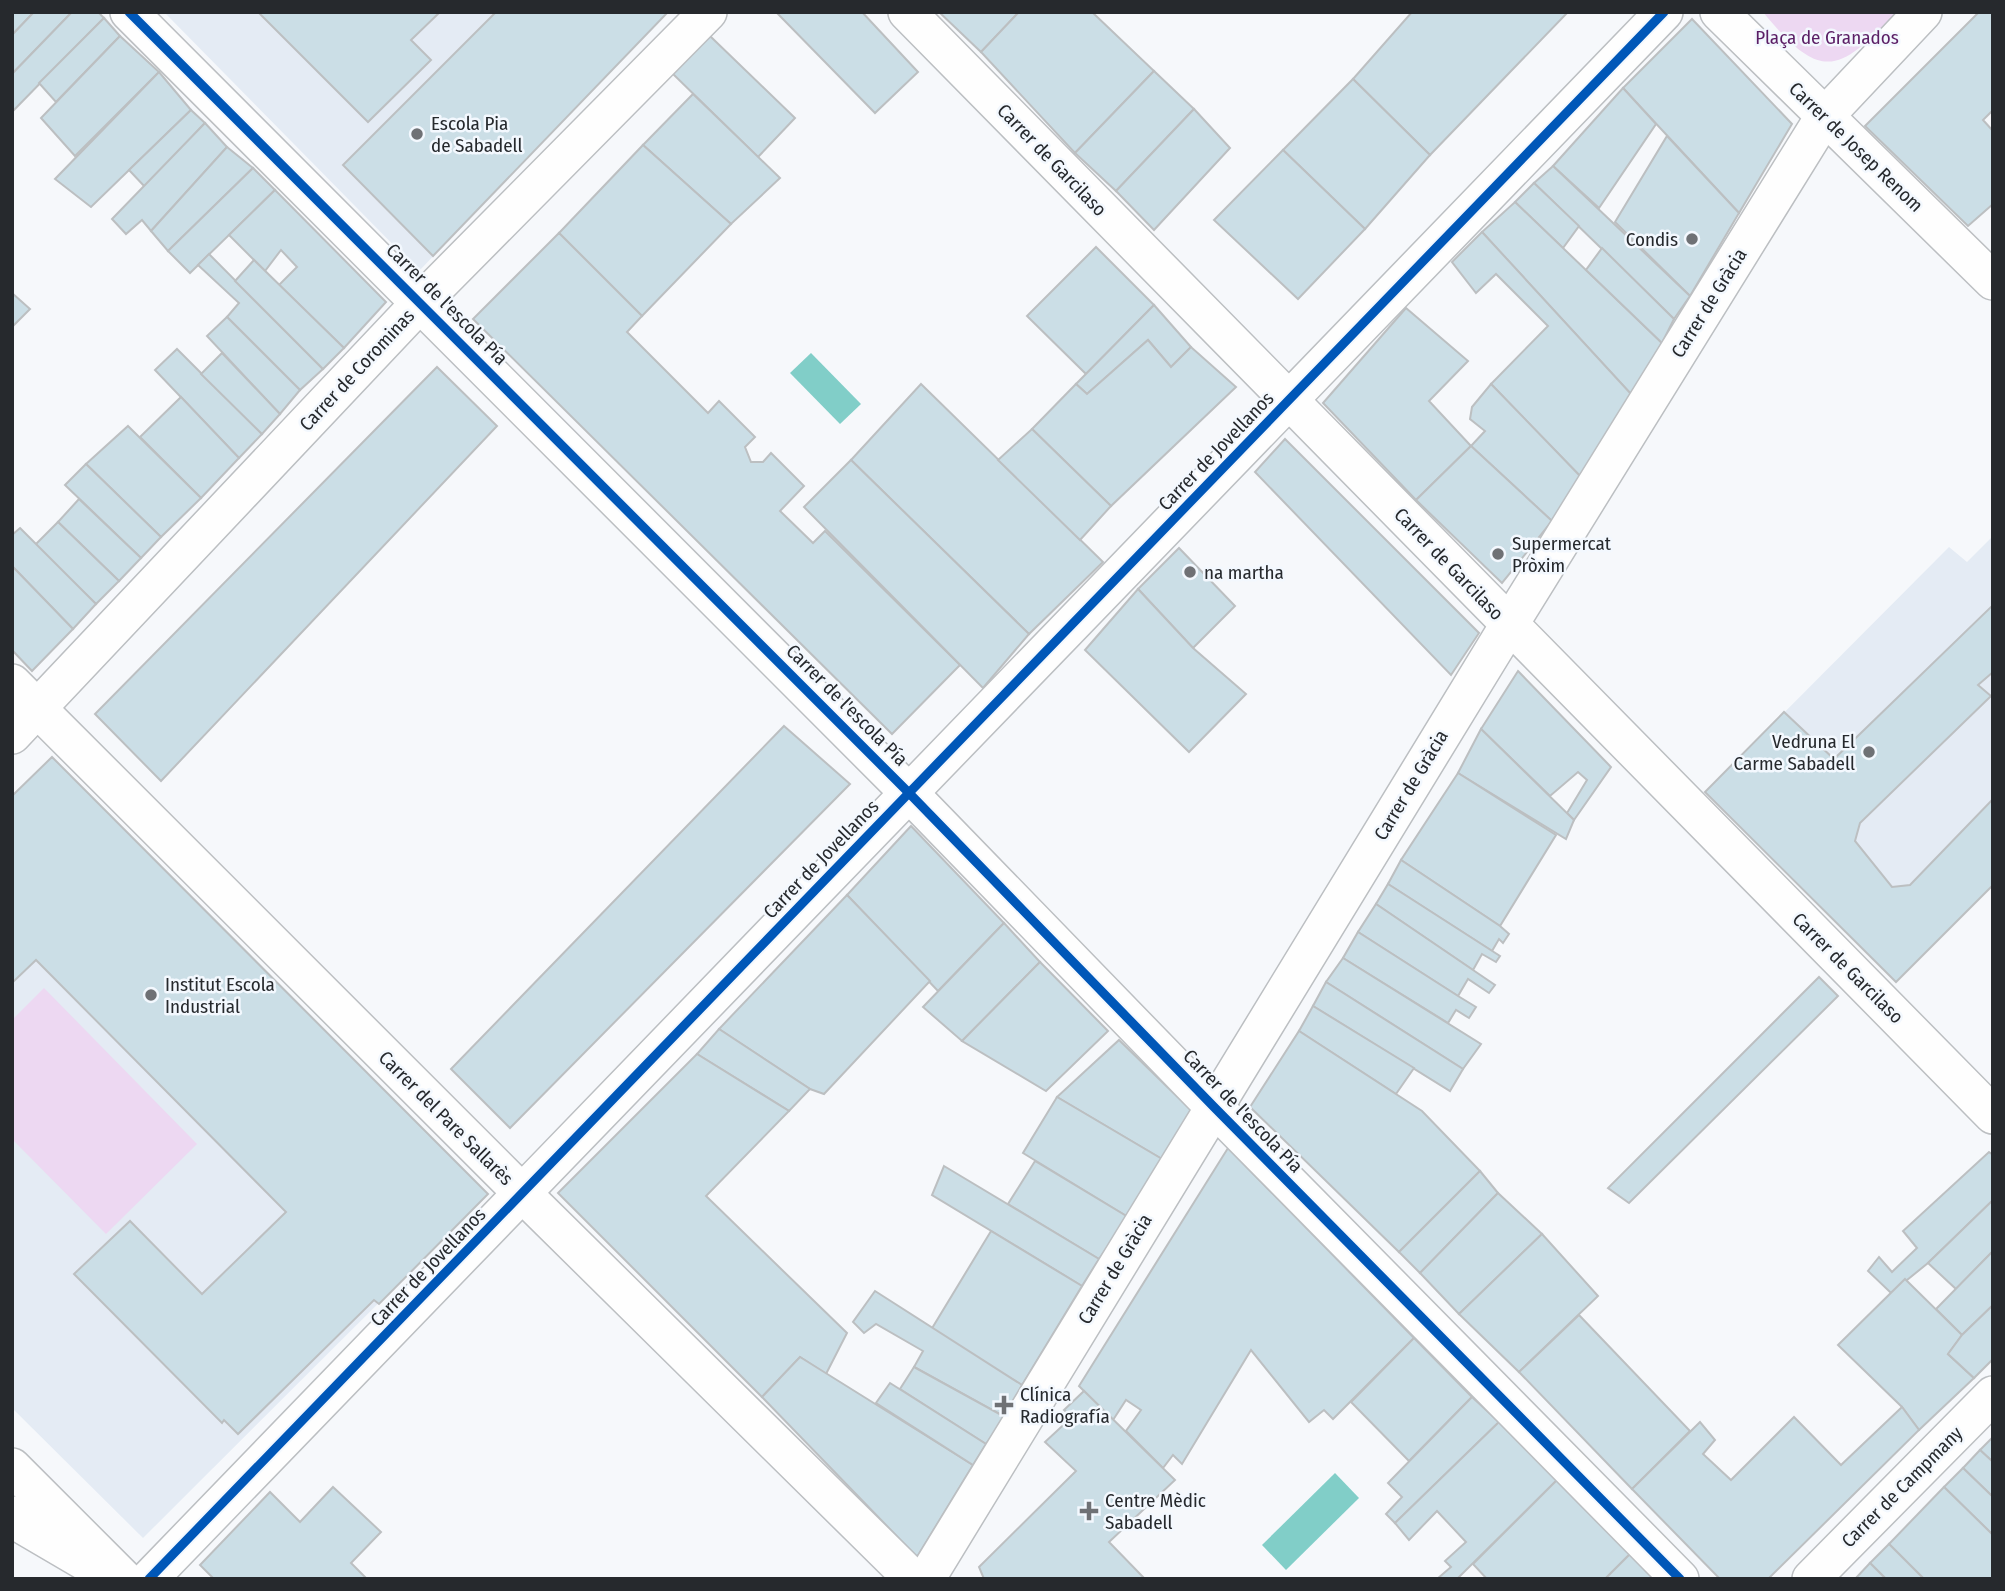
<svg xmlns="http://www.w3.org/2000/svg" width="2005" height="1591" font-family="'Fira Sans Condensed',sans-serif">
<rect width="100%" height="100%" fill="#f6f8fb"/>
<g fill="#e4ebf4">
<path d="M 164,12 L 668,12 L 419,271 Z"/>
<path d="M 1993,536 L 1993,885 L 1896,982 L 1705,792 L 1949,547 L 1967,562 Z"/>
<path d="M 52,757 L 488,1194 L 143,1538 L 12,1408 L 12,796 Z"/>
</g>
<g fill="#edd8f2">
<path d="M 1763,12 L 1897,12 C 1839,72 1822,84 1763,12 Z"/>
<path d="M 44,988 L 197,1144 L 106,1234 L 12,1139 L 12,1020 Z"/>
</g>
<g fill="#81cec8">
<path d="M 811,353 L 861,404 L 840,424 L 790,373 Z"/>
<path d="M 1335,1473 L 1359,1498 L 1286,1570 L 1262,1545 Z"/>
</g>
<g fill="#cbdee6" stroke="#bcbfc1" stroke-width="2">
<path d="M 12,12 L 34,12 L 12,35 Z"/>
<path d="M 34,12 L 72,12 L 12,74 L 12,35 Z"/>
<path d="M 72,12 L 98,12 L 104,18 L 12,112 L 12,74 Z"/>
<path d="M 258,12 L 440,12 L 411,40 L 431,60 L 368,122 Z"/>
<path d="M 496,12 L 668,12 L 433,256 L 343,165 Z"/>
<path d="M 776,12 L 862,12 L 918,72 L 875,113 Z"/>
<path d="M 939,12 L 1019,12 L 981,52 Z"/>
<path d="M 1019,12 L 1092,12 L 1154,71 L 1075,153 L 981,52 Z"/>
<path d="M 1412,12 L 1568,12 L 1430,155 L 1353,79 Z"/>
<path d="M 1979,12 L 1993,12 L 1993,110 L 1983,120 L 1993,131 L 1993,204 L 1968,226 L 1865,126 Z"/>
<path d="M 104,18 L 120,36 L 56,102 L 39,83 Z"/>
<path d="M 1692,19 L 1792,124 L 1739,213 L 1623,88 Z"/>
<path d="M 120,36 L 159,72 L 75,156 L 41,118 Z"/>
<path d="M 710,36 L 795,118 L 758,157 L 673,74 Z"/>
<path d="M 1154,71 L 1194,109 L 1116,191 L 1075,153 Z"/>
<path d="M 159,72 L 191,110 L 91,207 L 55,179 Z"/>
<path d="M 1353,79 L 1430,155 L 1365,229 L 1283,150 Z"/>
<path d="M 1623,88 L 1656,124 L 1599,208 L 1553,166 Z"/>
<path d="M 693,94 L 780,178 L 731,224 L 643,145 Z"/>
<path d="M 1194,109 L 1230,148 L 1154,230 L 1116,191 Z"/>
<path d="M 191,110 L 205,123 L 145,187 L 129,170 Z"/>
<path d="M 205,123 L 227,147 L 151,231 L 142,220 L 126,234 L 112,219 Z"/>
<path d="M 1667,136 L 1739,213 L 1690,296 L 1615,222 Z"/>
<path d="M 643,145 L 731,224 L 642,316 L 559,233 Z"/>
<path d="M 227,147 L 253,168 L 168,251 L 151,231 Z"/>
<path d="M 1283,150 L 1365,229 L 1298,299 L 1214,220 Z"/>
<path d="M 1553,166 L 1690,296 L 1674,319 L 1534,183 Z"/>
<path d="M 253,168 L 275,190 L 190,273 L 168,251 Z"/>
<path d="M 1534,183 L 1579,226 L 1563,248 L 1515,202 Z"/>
<path d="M 275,190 L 386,302 L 344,348 L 279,285 L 297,267 L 281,250 L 265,271 L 229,235 Z"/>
<path d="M 1515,202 L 1662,343 L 1631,394 L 1482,232 Z"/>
<path d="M 1482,232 L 1631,394 L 1580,476 L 1491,384 L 1548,326 L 1496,274 L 1476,293 L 1452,262 Z"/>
<path d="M 559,233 L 642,316 L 627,332 L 708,413 L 719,401 L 755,437 L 745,447 L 751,462 L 763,462 L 771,453 L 804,486 L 780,511 L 813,543 L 825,531 L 960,665 L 892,734 L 473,319 Z"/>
<path d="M 1096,247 L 1154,305 L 1086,374 L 1027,316 Z"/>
<path d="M 1602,248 L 1674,319 L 1662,343 L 1586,270 Z"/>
<path d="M 209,254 L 323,369 L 300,390 L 227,317 L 239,303 L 198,265 Z"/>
<path d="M 254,260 L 344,348 L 323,369 L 235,281 Z"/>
<path d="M 12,293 L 30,309 L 12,327 Z"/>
<path d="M 1154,305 L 1191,347 L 1171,367 L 1148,340 L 1087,394 L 1076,384 Z"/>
<path d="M 1406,308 L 1468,361 L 1429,401 L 1471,446 L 1416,500 L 1323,403 Z"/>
<path d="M 227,317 L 300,390 L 280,414 L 207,336 Z"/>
<path d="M 1148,340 L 1171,367 L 1191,347 L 1236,387 L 1111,506 L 1032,429 L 1076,384 L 1087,394 Z"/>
<path d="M 177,349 L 262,434 L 239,458 L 155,370 Z"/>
<path d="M 222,353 L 280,414 L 262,434 L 201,374 Z"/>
<path d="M 437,367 L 497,426 L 161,781 L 95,714 Z"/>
<path d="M 921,384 L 1103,562 L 1029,634 L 851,460 Z"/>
<path d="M 1491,384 L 1580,476 L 1552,521 L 1471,446 L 1485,431 L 1470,419 L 1472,407 Z"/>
<path d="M 181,397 L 239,458 L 201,498 L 140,437 Z"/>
<path d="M 128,426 L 201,498 L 161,537 L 86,464 Z"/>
<path d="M 1032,429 L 1111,506 L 1080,540 L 998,460 Z"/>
<path d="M 1285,439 L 1479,633 L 1451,675 L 1255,472 Z"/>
<path d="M 1471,446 L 1552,521 L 1502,583 L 1416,500 Z"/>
<path d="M 851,460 L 1029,634 L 983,688 L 804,507 Z"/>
<path d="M 86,464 L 161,537 L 141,558 L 65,485 Z"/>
<path d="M 79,499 L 141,558 L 119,581 L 58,522 Z"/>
<path d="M 58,522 L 119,581 L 96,604 L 35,545 Z"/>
<path d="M 20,528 L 96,604 L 73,629 L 12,566 L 12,535 Z"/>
<path d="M 1179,548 L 1235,606 L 1193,648 L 1138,589 Z"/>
<path d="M 12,566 L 73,629 L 32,671 L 12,650 Z"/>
<path d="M 1138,589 L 1193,648 L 1246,694 L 1189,752 L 1085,650 Z"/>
<path d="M 1993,605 L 1993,672 L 1978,685 L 1991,696 L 1860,823 L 1855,841 L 1892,887 L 1910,885 L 1993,799 L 1993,885 L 1896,982 L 1705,792 L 1784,712 L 1834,759 Z"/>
<path d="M 1518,671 L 1611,767 L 1574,820 L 1567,813 L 1587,780 L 1578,772 L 1550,796 L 1481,729 Z"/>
<path d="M 784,726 L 850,784 L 510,1128 L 451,1069 Z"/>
<path d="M 1481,729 L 1574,820 L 1566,839 L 1458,773 Z"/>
<path d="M 52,757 L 488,1194 L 379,1304 L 374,1300 L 238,1434 L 224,1420 L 222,1423 L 74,1274 L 130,1221 L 202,1294 L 286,1212 L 36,960 L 12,983 L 12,796 Z"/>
<path d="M 1458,773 L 1556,835 L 1500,926 L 1401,860 Z"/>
<path d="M 911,826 L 1004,923 L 938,991 L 847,895 Z"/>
<path d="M 1401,860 L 1500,926 L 1509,934 L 1503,943 L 1499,939 L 1492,951 L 1388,884 Z"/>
<path d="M 1388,884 L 1500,956 L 1496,962 L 1482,954 L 1473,970 L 1376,904 Z"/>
<path d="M 847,895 L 930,981 L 824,1094 L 810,1089 L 719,1029 Z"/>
<path d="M 1376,904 L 1473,970 L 1495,985 L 1489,993 L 1468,979 L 1458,996 L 1358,932 Z"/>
<path d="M 1004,923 L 1040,962 L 962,1041 L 923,1007 Z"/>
<path d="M 1358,932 L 1458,996 L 1476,1007 L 1469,1018 L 1456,1010 L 1448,1023 L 1343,958 Z"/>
<path d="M 1343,958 L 1481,1044 L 1463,1069 L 1326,982 Z"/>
<path d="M 1040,962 L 1108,1031 L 1046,1091 L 962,1041 Z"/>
<path d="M 1819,977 L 1838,996 L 1629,1203 L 1608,1188 Z"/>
<path d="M 1326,982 L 1463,1069 L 1450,1091 L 1313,1006 Z"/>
<path d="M 1313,1006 L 1414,1068 L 1396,1094 L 1299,1031 Z"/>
<path d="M 719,1029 L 810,1089 L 789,1111 L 697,1054 Z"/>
<path d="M 1299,1031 L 1422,1111 L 1480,1171 L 1399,1252 L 1250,1107 Z"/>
<path d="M 1119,1040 L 1191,1110 L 1162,1159 L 1057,1097 Z"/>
<path d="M 697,1054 L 789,1111 L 706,1196 L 847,1333 L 826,1374 L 800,1357 L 762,1397 L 558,1193 Z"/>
<path d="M 1057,1097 L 1162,1159 L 1128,1217 L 1023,1153 Z"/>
<path d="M 1228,1148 L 1414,1338 L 1333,1419 L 1324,1410 L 1309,1422 L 1251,1350 L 1182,1464 L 1173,1455 L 1163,1468 L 1126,1431 L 1141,1410 L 1126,1400 L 1113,1420 L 1079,1386 Z"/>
<path d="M 1989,1152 L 1993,1155 L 1993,1200 L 1928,1263 L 1891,1293 L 1868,1271 L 1879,1257 L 1892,1272 L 1917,1248 L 1903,1231 Z"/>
<path d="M 1035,1161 L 1128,1217 L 1099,1259 L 1008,1204 Z"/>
<path d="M 944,1166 L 1099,1259 L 1082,1286 L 932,1195 Z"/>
<path d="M 1480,1171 L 1498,1193 L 1420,1273 L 1399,1252 Z"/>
<path d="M 1498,1193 L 1542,1234 L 1459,1314 L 1420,1273 Z"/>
<path d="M 1993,1200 L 1993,1251 L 1956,1289 L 1928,1263 Z"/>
<path d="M 991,1231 L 1082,1286 L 1022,1385 L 931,1330 Z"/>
<path d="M 1542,1234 L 1598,1296 L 1519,1372 L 1459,1314 Z"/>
<path d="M 1993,1251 L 1993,1305 L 1962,1335 L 1936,1309 Z"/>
<path d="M 1905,1279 L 1962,1335 L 1948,1354 L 1974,1378 L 1919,1430 L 1902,1407 L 1838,1345 Z"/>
<path d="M 875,1291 L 1022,1385 L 1005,1417 L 914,1367 L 923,1351 L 876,1324 L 864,1333 L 853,1322 Z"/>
<path d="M 1993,1305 L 1993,1359 L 1974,1378 L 1948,1354 L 1962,1335 Z"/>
<path d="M 1579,1315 L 1690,1431 L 1632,1489 L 1519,1372 Z"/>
<path d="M 1414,1338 L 1472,1397 L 1409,1461 L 1351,1402 Z"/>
<path d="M 800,1357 L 973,1465 L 917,1557 L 762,1397 Z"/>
<path d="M 914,1367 L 1005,1417 L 986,1444 L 900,1389 Z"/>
<path d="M 890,1383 L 986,1444 L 973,1465 L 876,1403 Z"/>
<path d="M 1084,1391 L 1175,1480 L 1109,1542 L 1145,1579 L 984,1579 L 979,1567 L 1076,1471 L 1045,1442 L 1072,1417 L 1064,1410 Z"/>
<path d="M 1472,1397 L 1499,1422 L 1395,1523 L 1386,1514 L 1402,1497 L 1388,1483 Z"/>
<path d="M 1902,1407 L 1919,1430 L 1768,1579 L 1720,1579 L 1632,1489 L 1700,1422 L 1715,1440 L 1703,1454 L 1731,1480 L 1794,1417 L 1841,1465 Z"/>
<path d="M 1499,1422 L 1557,1480 L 1457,1579 L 1437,1579 L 1451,1567 L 1445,1561 L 1466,1542 L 1437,1511 L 1409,1540 L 1395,1523 Z"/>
<path d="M 1993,1437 L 1993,1462 L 1980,1450 Z"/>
<path d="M 1980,1450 L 1993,1462 L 1993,1497 L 1963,1468 Z"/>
<path d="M 1963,1468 L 1993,1497 L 1993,1535 L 1944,1487 Z"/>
<path d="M 1557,1480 L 1630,1554 L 1605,1579 L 1487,1579 L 1473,1564 Z"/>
<path d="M 333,1487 L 381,1532 L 351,1563 L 367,1579 L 214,1579 L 200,1565 L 270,1492 L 300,1522 Z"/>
<path d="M 1944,1487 L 1993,1535 L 1993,1579 L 1924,1579 L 1889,1544 Z"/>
<path d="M 1889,1544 L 1924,1579 L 1886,1579 L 1870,1563 Z"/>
<path d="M 1630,1554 L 1655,1579 L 1605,1579 Z"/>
<path d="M 1870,1563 L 1886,1579 L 1855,1579 Z"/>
</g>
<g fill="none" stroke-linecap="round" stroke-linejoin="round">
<g stroke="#bcbfc2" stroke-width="40">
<g id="minor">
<path d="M 129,12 L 909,793 L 1214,1107 L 1680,1579"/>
<path d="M 907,12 L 1993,1115"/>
<path d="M 1719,12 L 1993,281"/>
<path d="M 12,683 L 523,1194 L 913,1579"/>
<path d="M 12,735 L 421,302 L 708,12"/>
<path d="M 12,1467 L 124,1579"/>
<path d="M 12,1515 L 21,1524 L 91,1565"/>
<path d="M 149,1579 L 1664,12"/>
<path d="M 926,1579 L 1509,625 L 1824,117 L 1923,12"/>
<path d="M 1811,1579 L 1993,1395"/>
</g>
</g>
<use href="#minor" stroke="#fefefe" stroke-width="37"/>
<g stroke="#f3f8fe" stroke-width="13">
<g id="cycleway">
<path d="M 129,12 L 909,793 L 1214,1107 L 1680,1579"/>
<path d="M 149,1579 L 1664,12"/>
</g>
</g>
<use href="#cycleway" stroke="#0057b8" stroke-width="9"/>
</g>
<g fill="#6f7175" stroke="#f3f8fe" stroke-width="2.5">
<circle cx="417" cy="134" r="7"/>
<circle cx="1692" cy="239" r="7"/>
<circle cx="1498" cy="554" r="7"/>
<circle cx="1190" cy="572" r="7"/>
<circle cx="1869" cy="752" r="7"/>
<circle cx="151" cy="995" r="7"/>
<path d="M1000.5 1394.5h7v7h7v7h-7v7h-7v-7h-7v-7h7z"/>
<path d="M1085.5 1500.5h7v7h7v7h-7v7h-7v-7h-7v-7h7z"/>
</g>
<g text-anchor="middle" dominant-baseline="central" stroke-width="5" stroke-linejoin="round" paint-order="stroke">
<g font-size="19" fill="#5b1e65" stroke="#f3f8fe">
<text x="1827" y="37">Plaça de Granados</text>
</g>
<g font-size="19" fill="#26292d" stroke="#f3f8fe" text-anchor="start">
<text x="431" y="123">Escola Pia<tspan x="431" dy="22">de Sabadell</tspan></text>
<text x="1678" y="239" text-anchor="end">Condis</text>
<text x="1512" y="543">Supermercat<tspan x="1512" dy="22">Pròxim</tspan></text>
<text x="1204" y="572">na martha</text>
<text x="1855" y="741" text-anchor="end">Vedruna El<tspan x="1855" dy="22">Carme Sabadell</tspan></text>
<text x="165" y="984">Institut Escola<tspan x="165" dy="22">Industrial</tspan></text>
<text x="1020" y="1394">Clínica<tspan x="1020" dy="22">Radiografía</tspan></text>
<text x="1105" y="1500">Centre Mèdic<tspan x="1105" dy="22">Sabadell</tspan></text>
</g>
<g font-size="19" fill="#26292d" stroke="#f3f8fe">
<text transform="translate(1856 147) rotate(44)">Carrer de Josep Renom</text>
<text transform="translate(1052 160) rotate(46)">Carrer de Garcilaso</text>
<text transform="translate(1709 303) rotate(-58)">Carrer de Gràcia</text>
<text transform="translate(447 304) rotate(45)">Carrer de l'escola Pía</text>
<text transform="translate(357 370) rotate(-47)">Carrer de Corominas</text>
<text transform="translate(1216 451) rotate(-46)">Carrer de Jovellanos</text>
<text transform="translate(1449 564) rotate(46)">Carrer de Garcilaso</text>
<text transform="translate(847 705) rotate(45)">Carrer de l'escola Pía</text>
<text transform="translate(1411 785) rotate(-59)">Carrer de Gràcia</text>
<text transform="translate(821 859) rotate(-46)">Carrer de Jovellanos</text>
<text transform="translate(1848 968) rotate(45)">Carrer de Garcilaso</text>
<text transform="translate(1243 1111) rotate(46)">Carrer de l'escola Pía</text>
<text transform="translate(446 1118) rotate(45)">Carrer del Pare Sallarès</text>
<text transform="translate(428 1267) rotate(-46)">Carrer de Jovellanos</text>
<text transform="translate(1115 1269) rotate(-59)">Carrer de Gràcia</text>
<text transform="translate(1902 1487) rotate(-45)">Carrer de Campmany</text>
</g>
</g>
<rect width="2005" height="1591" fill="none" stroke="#26292d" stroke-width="28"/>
</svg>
